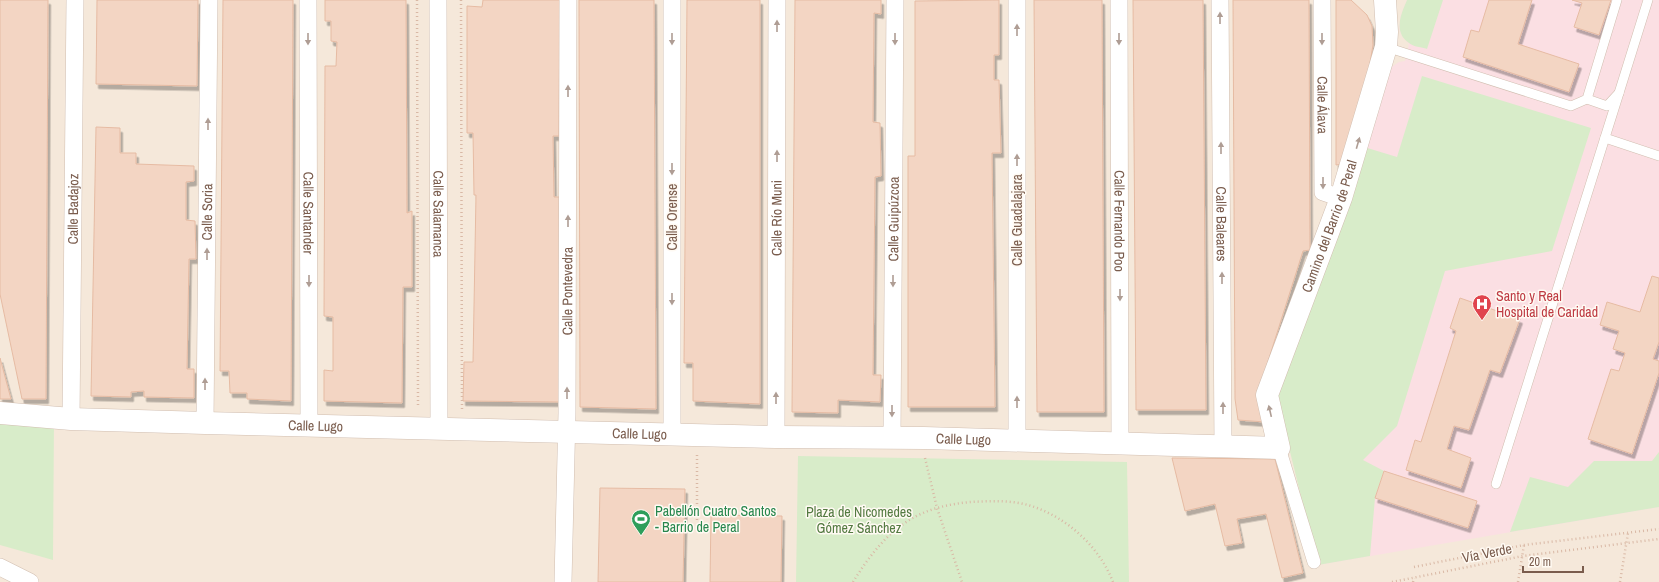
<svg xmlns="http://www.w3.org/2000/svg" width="1659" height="582" font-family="'Archivo Narrow',sans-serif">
<defs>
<filter id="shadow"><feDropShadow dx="2.5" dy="4.5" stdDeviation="0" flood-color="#0004"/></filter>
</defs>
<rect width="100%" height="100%" fill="#fdf6ec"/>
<rect fill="#f5e8da" x="0" y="0" width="1659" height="582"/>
<path fill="#fbdfe3" d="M 1407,0 L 1659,0 L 1659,507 L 1318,565 L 1278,388 L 1390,68 L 1399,62 L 1405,61 L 1409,44 L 1400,32 L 1399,26 L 1401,15 Z"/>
<g fill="#d8ecc9">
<path d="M 1407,0 L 1443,0 L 1427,49 C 1422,47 1413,47 1409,43 C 1393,32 1401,14 1407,0 Z"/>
<path d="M 1422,76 L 1591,128 L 1552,251 L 1445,271 L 1397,426 L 1363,460 L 1384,471 L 1375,498 L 1370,556 L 1318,565 L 1277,399 L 1364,147 L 1397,157 Z"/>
<path d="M 54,418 L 53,560 L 0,545 L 0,424 Z"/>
<path d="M 1659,452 L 1659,507 L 1510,532 L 1530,477 L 1568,487 L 1594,461 L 1652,461 Z"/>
<path d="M 798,456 L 1127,462 L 1129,582 L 796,582 Z"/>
</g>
<g fill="#f3d5c3" stroke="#e6bba3" filter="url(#shadow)">
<path d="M 0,0 L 48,0 L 46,399 L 22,399 L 0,294 Z"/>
<path d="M 97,0 L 198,0 L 197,86 L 96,84 Z"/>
<path d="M 223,0 L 293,0 L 291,401 L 247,399 L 247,393 L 230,393 L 229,371 L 220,371 Z"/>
<path d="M 325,0 L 406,0 L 407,213 L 412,211 L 412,287 L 403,287 L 402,403 L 324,401 L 324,370 L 333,371 L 333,317 L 324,316 L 325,66 L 336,66 L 337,42 L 331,41 L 331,21 L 325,21 Z"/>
<path d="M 483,0 L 560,0 L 559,136 L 553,136 L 554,197 L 560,197 L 559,402 L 463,401 L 464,362 L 473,362 L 476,195 L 474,195 L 473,133 L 467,133 L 467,6 L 482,7 Z"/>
<path d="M 579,0 L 654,0 L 656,409 L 580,407 Z"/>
<path d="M 687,0 L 760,0 L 760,404 L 693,401 L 693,363 L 684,363 Z"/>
<path d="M 795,0 L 881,0 L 881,14 L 874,13 L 873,122 L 880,123 L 881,176 L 875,177 L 873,375 L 881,375 L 880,402 L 838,400 L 838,413 L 792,412 Z"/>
<path d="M 999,0 L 999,55 L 994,55 L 994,80 L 999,80 L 1001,153 L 992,153 L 995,407 L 908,407 L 908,156 L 915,156 L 915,1 Z"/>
<path d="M 1034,0 L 1102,0 L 1104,412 L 1037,412 Z"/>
<path d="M 1133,0 L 1203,0 L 1206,410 L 1136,410 Z"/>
<path d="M 1233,0 L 1309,0 L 1310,250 L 1303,251 L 1258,393 L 1265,422 L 1238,420 L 1235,399 Z"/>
<path d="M 1336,0 L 1351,0 L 1367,15 L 1372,26 L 1373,45 L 1369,69 L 1343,164 L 1336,165 Z"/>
<path d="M 1489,0 L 1532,0 L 1518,44 L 1579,64 L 1569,92 L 1463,57 L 1471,30 L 1479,32 Z"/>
<path d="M 1572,0 L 1611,0 L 1599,35 L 1574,27 L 1582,3 Z"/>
<path d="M 96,127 L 120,128 L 120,153 L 136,153 L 136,164 L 194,166 L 194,181 L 186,182 L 186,220 L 195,221 L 196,259 L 189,259 L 187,369 L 194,369 L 194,398 L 144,397 L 144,391 L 131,392 L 131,397 L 91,396 Z"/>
<path d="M 1652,276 L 1659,278 L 1659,342 L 1653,359 L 1659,361 L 1659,373 L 1632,454 L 1588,439 L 1611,369 L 1619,371 L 1625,353 L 1613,349 L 1619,331 L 1600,325 L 1607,302 L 1640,312 Z"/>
<path d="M 1460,298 L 1520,319 L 1500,373 L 1490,370 L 1469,430 L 1454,426 L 1447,449 L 1471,458 L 1461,488 L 1406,470 L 1415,440 L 1421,442 L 1456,331 L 1450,328 Z"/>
<path d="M 0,358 L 11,399 L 0,399 Z"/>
<path d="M 1172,458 L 1275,459 L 1303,573 L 1282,578 L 1266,514 L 1237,519 L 1242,543 L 1225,546 L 1215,504 L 1185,511 Z"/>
<path d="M 1384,471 L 1477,501 L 1468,528 L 1375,498 Z"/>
<path d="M 600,488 L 685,489 L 683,582 L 598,582 Z"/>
<path d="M 711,515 L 782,516 L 781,582 L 710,582 Z"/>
</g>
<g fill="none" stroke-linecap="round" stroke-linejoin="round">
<g stroke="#d1beb0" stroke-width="10">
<g id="service">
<path d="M 1386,47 L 1571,106 L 1587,99 L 1617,0"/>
<path d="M 1587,99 L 1607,106 L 1619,93 L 1648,0"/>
<path d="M 1605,138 L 1659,156"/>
<path d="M 1496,484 L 1619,93"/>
</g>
</g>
<g stroke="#d1beb0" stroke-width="14">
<path id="pedestrian" d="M 1279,448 L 1314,562"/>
</g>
<g stroke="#d1beb0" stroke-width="18">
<g id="minor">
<path id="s1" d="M 308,0 L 309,426"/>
<path id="s2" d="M 438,0 L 439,429"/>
<path d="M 672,0 L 672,434"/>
<path d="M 1017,0 L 1017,441"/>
<path id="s3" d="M 1119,0 L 1120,443"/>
<path id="s4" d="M 1220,0 L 1223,447"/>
<path id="s5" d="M 1322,0 L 1323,192 L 1341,198"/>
<path id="s6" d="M 71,419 L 75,0"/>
<path id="s7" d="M 205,423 L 209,0"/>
<path id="s8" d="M 776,437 L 777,0"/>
<path id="s9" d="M 892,438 L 895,0"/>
<path d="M 0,567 L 30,582"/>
<path id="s10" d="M 563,582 L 567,413 L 568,0"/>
</g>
</g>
<g stroke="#d1beb0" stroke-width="23">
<g id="tertiary">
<path id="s11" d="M 0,413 L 71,419 L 205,423 L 776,437 L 924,438 L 1279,448 L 1267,395 L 1341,198 L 1386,47 L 1387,32 L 1385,0"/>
</g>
</g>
<g stroke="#d9b8a5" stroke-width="2.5" stroke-dasharray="1 3" stroke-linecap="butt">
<path d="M 417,0 L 418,407"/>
<path d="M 461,0 L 462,409"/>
<path d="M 925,458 L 937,508 L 962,582"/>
<path d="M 697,520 L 697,455"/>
<path d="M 1414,567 L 1524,545 L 1659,529"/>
<path d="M 853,582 C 866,561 882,539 902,525 C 922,510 947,504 971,502 C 990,501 1010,500 1028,505 C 1066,516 1099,546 1113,582"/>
<path d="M 1392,582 L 1523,556 L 1659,539"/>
<path d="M 1413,582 L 1414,578"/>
<path d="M 1518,582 L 1524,545"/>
<path d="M 1620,582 L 1628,533"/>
</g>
<use href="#service" stroke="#fff" stroke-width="9"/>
<use href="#pedestrian" stroke="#fff" stroke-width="13"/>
<use href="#minor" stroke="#fff" stroke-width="17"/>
<use href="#tertiary" stroke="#fff" stroke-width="22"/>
</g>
<defs><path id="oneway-solid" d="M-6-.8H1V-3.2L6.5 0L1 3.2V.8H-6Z"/></defs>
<g fill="#af9d94">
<use href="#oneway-solid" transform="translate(1220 18) rotate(-90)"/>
<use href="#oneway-solid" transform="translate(777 26) rotate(-90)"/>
<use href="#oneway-solid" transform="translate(1017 30) rotate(-90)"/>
<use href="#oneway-solid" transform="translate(308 39) rotate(90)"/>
<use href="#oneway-solid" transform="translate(672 39) rotate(90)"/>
<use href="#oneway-solid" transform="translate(895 39) rotate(90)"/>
<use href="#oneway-solid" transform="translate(1119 39) rotate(90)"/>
<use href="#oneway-solid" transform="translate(1322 39) rotate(90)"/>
<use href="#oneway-solid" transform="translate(568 91) rotate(-90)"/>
<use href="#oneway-solid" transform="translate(208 124) rotate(-90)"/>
<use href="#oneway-solid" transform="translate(1358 143) rotate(-74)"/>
<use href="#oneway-solid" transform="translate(1221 148) rotate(-90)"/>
<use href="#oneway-solid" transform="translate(777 156) rotate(-90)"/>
<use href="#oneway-solid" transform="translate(1017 160) rotate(-90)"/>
<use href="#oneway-solid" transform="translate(672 169) rotate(90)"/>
<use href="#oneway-solid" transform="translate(1323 183) rotate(90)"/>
<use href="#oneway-solid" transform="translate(568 221) rotate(-90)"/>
<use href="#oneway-solid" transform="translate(207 254) rotate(-90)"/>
<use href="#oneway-solid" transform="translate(1222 278) rotate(-90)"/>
<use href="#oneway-solid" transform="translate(309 281) rotate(90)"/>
<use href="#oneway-solid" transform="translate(893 281) rotate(90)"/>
<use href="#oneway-solid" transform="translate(1120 295) rotate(90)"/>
<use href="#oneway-solid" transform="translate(672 299) rotate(90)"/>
<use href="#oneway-solid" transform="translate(205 384) rotate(-90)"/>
<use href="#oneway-solid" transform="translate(567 393) rotate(-90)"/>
<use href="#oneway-solid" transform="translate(776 398) rotate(-90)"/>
<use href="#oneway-solid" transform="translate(1017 402) rotate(-90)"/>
<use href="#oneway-solid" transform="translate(1223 408) rotate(-90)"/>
<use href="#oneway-solid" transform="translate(892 411) rotate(90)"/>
<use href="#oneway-solid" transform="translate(1270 411) rotate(-103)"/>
</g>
<defs>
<g id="hospital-pin" transform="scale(1)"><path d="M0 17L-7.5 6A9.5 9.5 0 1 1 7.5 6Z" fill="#e0444e" stroke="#fffaf3"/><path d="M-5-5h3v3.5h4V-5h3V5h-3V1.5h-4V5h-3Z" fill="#fff"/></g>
<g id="stadium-pin" transform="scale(1)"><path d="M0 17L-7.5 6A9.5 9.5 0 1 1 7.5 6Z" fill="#2e9e5b" stroke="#fffaf3"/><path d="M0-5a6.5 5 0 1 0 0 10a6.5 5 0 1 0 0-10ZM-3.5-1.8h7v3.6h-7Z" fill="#fff"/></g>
</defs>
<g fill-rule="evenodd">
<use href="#hospital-pin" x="1482" y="304"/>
<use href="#stadium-pin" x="641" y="519"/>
</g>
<g text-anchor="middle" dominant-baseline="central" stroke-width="3" stroke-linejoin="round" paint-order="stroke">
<g font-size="14" fill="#7a5c4d" stroke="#fffaf3">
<text stroke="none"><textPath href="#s5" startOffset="105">Calle Álava</textPath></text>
<text stroke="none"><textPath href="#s6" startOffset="210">Calle Badajoz</textPath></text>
<text stroke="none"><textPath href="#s7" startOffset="211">Calle Soria</textPath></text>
<text stroke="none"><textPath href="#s1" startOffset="213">Calle Santander</textPath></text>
<text stroke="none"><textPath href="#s2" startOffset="214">Calle Salamanca</textPath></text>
<text transform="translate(672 217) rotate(-90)">Calle Orense</text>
<text stroke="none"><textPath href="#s8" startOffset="219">Calle Río Muni</textPath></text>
<text stroke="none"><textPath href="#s9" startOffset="219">Calle Guipúzcoa</textPath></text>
<text transform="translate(1017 220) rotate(-90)">Calle Guadalajara</text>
<text stroke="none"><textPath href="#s3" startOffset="221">Calle Fernando Poo</textPath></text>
<text stroke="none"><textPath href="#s4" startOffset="224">Calle Baleares</textPath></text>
<text stroke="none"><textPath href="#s11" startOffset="1514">Camino del Barrio de Peral</textPath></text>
<text stroke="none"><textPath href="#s10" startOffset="291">Calle Pontevedra</textPath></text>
<text stroke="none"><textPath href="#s11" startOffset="316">Calle Lugo</textPath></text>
<text stroke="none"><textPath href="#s11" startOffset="640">Calle Lugo</textPath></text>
<text stroke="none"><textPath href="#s11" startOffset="964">Calle Lugo</textPath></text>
<text transform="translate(1487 553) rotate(-11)">Vía Verde</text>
</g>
<g font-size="14" fill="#be3a42" stroke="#fffaf3" text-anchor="start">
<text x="1496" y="296">Santo y Real<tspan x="1496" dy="16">Hospital de Caridad</tspan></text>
</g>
<g font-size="14" fill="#27864d" stroke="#fffaf3" text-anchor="start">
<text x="655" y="511">Pabellón Cuatro Santos<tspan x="655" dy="16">- Barrio de Peral</tspan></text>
</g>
<g font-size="14" fill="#537a41" stroke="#fffaf3">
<text x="859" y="512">Plaza de Nicomedes<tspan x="859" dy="16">Gómez Sánchez</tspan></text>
</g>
</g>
<path d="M1523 566v6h60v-6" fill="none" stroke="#7a5c4d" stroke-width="2"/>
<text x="1529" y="566" font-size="12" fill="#7a5c4d" stroke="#fffaf3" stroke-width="3" paint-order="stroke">20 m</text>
</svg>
